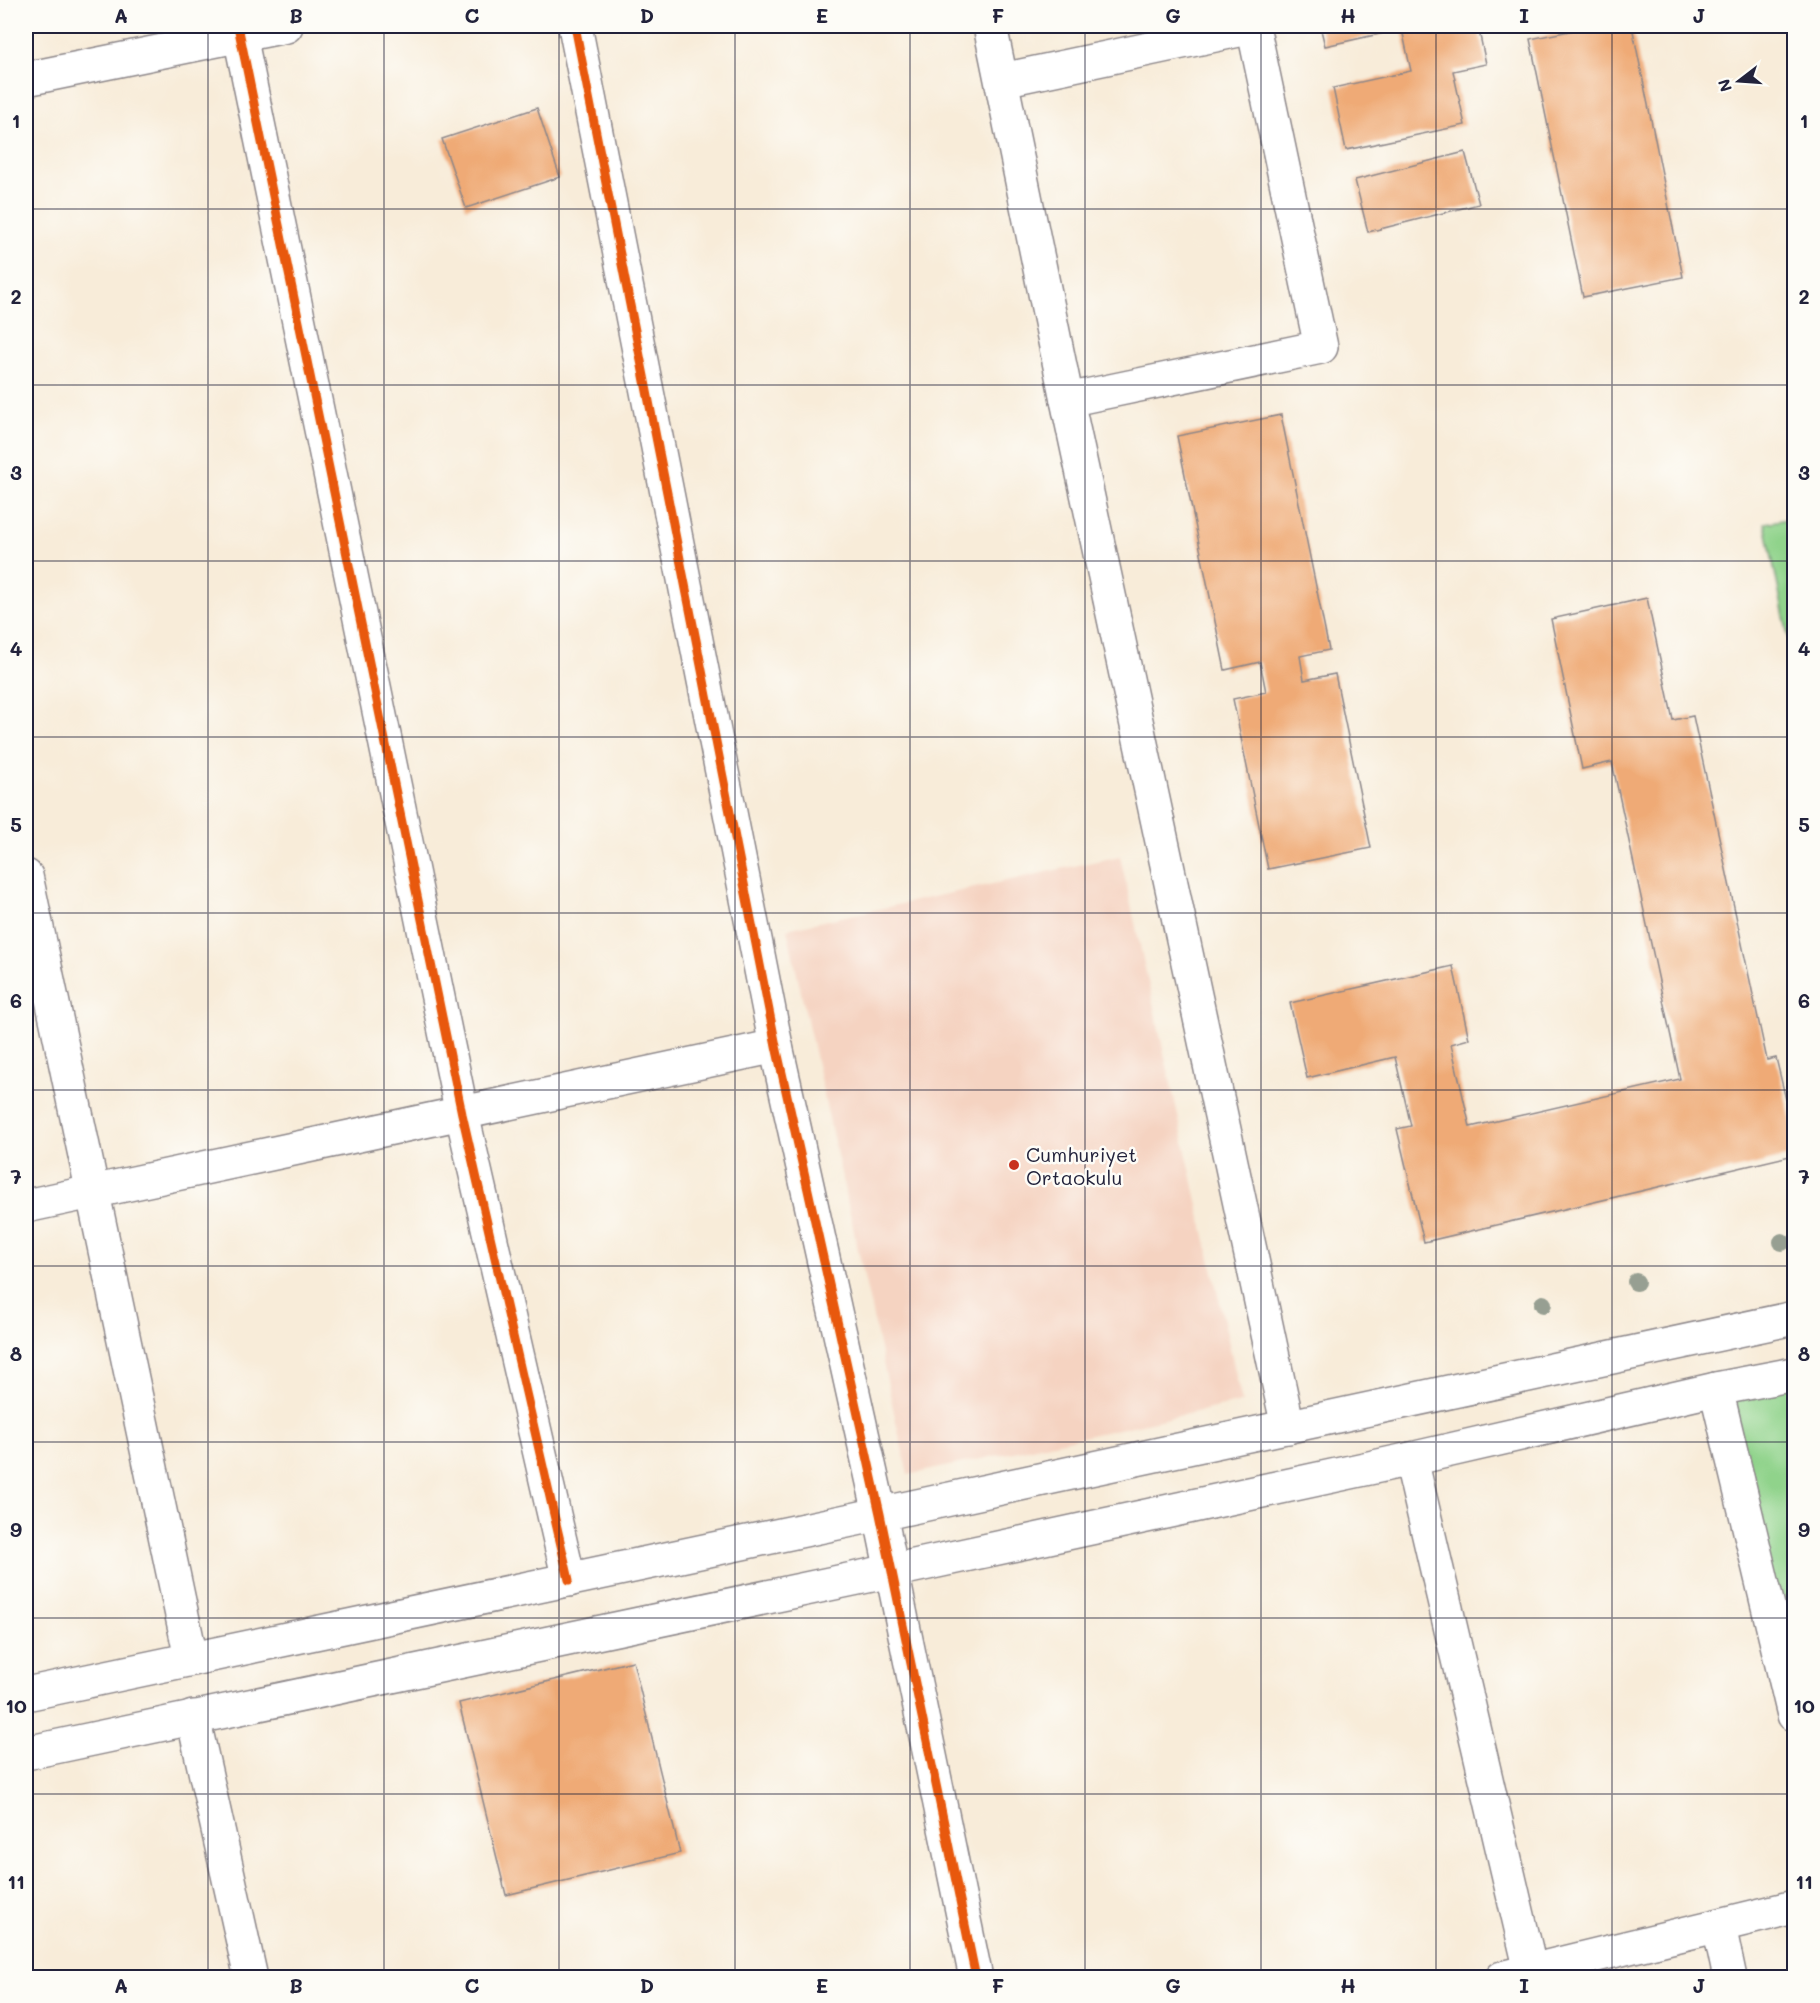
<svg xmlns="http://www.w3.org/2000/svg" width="1820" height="2003" font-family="Mali,sans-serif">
<rect width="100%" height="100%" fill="#fdfcf7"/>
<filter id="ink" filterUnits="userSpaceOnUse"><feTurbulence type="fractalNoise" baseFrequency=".0167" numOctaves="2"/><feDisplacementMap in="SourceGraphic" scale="12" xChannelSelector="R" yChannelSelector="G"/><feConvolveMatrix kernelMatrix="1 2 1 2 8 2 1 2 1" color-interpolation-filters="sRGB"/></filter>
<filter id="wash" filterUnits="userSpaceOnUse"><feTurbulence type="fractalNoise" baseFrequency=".008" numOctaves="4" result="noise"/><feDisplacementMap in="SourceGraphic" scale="24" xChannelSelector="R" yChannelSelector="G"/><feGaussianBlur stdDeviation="1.35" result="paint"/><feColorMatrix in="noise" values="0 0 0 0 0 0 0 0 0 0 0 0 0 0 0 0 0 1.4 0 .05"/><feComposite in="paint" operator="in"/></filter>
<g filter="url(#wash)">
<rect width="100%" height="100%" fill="#f8ecd9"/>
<path fill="#f5d3c1" d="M 1120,856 L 1242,1402 L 908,1475 L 787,929 Z"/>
<g fill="#90d38b" stroke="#597a63" stroke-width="1.5">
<path d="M 1794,518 L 1794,665 L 1765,523 Z"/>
<path d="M 1794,1374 L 1794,1715 L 1716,1389 Z"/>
</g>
<g id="blocks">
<g fill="#efaa76">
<path d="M 1320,26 L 1478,26 L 1486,64 L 1453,71 L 1465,125 L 1346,150 L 1333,88 L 1411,71 L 1402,29 L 1325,46 Z"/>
<path d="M 1594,26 L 1632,26 L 1683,277 L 1583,297 L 1530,39 Z"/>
<path d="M 537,108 L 560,177 L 466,208 L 442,139 Z"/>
<path d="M 1465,152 L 1479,204 L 1368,232 L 1355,180 Z"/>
<path d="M 1281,415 L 1329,650 L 1300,656 L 1304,680 L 1335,674 L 1371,848 L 1268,869 L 1233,699 L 1266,692 L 1260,662 L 1225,670 L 1177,436 Z"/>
<path d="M 1647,598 L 1673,720 L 1693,716 L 1767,1060 L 1776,1058 L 1794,1133 L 1794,1155 L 1424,1242 L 1397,1129 L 1411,1126 L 1395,1057 L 1307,1078 L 1290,1003 L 1453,966 L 1469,1039 L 1451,1044 L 1470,1127 L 1680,1079 L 1612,762 L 1582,769 L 1551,619 Z"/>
<path d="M 633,1661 L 680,1853 L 506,1895 L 459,1703 Z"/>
</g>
</g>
</g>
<g filter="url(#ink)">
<use href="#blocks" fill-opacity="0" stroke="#8d878a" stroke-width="1.5"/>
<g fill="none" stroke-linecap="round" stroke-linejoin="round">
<g stroke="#8d878a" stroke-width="36">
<g id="minor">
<path d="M 238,26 L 462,1114 L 569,1580"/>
<path d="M 575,26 L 776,1046 L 880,1514 L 976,1978"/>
<path d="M 990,26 L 1067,400 L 1288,1427"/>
<path d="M 26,79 L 286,26"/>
<path d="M 1002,80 L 1253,27"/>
<path d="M 1067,400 L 1321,347 L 1253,26"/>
<path d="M 26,876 L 191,1658"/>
<path d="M 26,1206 L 776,1046"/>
<path d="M 1716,1389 L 1794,1715"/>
<path d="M 1411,1459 L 1531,1971"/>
<path d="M 193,1717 L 251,1978"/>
<path d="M 1719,1926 L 1730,1978"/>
<path d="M 1502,1978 L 1794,1907"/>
</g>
</g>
<g stroke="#8d878a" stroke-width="36">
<g id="major">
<path d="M 26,1694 L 880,1514 L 1794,1318"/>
<path d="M 26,1753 L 891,1571 L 1411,1459 L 1716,1389 L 1794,1374"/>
</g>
</g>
<use href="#minor" stroke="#fff" stroke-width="33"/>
<use href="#major" stroke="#fff" stroke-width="33"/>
<g stroke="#fdfcf7" stroke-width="13">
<g id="cycleway">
<path d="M 238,26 L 462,1114 L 569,1580"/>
<path d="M 575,26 L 776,1046 L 880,1514 L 976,1978"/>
</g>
</g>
<use href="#cycleway" stroke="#e8590c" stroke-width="9"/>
</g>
<g fill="#979f92">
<circle cx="1782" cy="1242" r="9"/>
<circle cx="1636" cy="1282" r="9"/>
<circle cx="1543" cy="1304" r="9"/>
</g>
</g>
<path fill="none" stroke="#22223b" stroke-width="1.5" stroke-opacity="0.55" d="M 208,26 L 208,1978M 384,26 L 384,1978M 559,26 L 559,1978M 735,26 L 735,1978M 910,26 L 910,1978M 1085,26 L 1085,1978M 1261,26 L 1261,1978M 1436,26 L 1436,1978M 1612,26 L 1612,1978M 26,209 L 1794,209M 26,385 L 1794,385M 26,561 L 1794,561M 26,737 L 1794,737M 26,913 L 1794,913M 26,1090 L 1794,1090M 26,1266 L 1794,1266M 26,1442 L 1794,1442M 26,1618 L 1794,1618M 26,1794 L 1794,1794"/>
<circle fill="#c8321e" stroke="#fdfcf7" stroke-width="2" cx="1014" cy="1165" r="6"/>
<g text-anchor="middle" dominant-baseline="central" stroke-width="5" stroke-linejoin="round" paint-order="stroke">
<g font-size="20" fill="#22223b" stroke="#fdfcf7" text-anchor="start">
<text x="1026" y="1154">Cumhuriyet<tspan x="1026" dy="23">Ortaokulu</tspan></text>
</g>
</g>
<rect width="1820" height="2003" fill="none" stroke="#fdfcf7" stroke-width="66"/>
<g transform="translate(1739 81) rotate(253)" stroke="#fdfcf7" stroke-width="4.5" paint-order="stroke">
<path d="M0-4.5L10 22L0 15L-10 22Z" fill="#22223b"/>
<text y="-9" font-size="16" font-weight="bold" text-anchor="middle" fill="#22223b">N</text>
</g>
<rect x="33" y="33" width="1754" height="1937" fill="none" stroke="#22223b" stroke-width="2"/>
<g font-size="20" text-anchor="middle" font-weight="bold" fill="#22223b">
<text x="121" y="23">A</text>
<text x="296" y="23">B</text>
<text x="472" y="23">C</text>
<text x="647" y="23">D</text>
<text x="822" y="23">E</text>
<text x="998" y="23">F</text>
<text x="1173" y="23">G</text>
<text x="1348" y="23">H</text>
<text x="1524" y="23">I</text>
<text x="1699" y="23">J</text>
<text x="16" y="128">1</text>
<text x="1804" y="128">1</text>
<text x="16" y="304">2</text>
<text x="1804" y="304">2</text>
<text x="16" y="480">3</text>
<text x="1804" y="480">3</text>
<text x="16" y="656">4</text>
<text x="1804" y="656">4</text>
<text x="16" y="832">5</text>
<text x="1804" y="832">5</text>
<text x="16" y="1008">6</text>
<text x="1804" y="1008">6</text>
<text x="16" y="1184">7</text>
<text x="1804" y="1184">7</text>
<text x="16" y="1361">8</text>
<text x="1804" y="1361">8</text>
<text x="16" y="1537">9</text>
<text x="1804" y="1537">9</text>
<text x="16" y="1713">10</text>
<text x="1804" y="1713">10</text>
<text x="16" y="1889">11</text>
<text x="1804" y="1889">11</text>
<text x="121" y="1993">A</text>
<text x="296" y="1993">B</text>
<text x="472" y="1993">C</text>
<text x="647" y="1993">D</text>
<text x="822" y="1993">E</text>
<text x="998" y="1993">F</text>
<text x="1173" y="1993">G</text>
<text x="1348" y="1993">H</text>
<text x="1524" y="1993">I</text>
<text x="1699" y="1993">J</text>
</g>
</svg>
